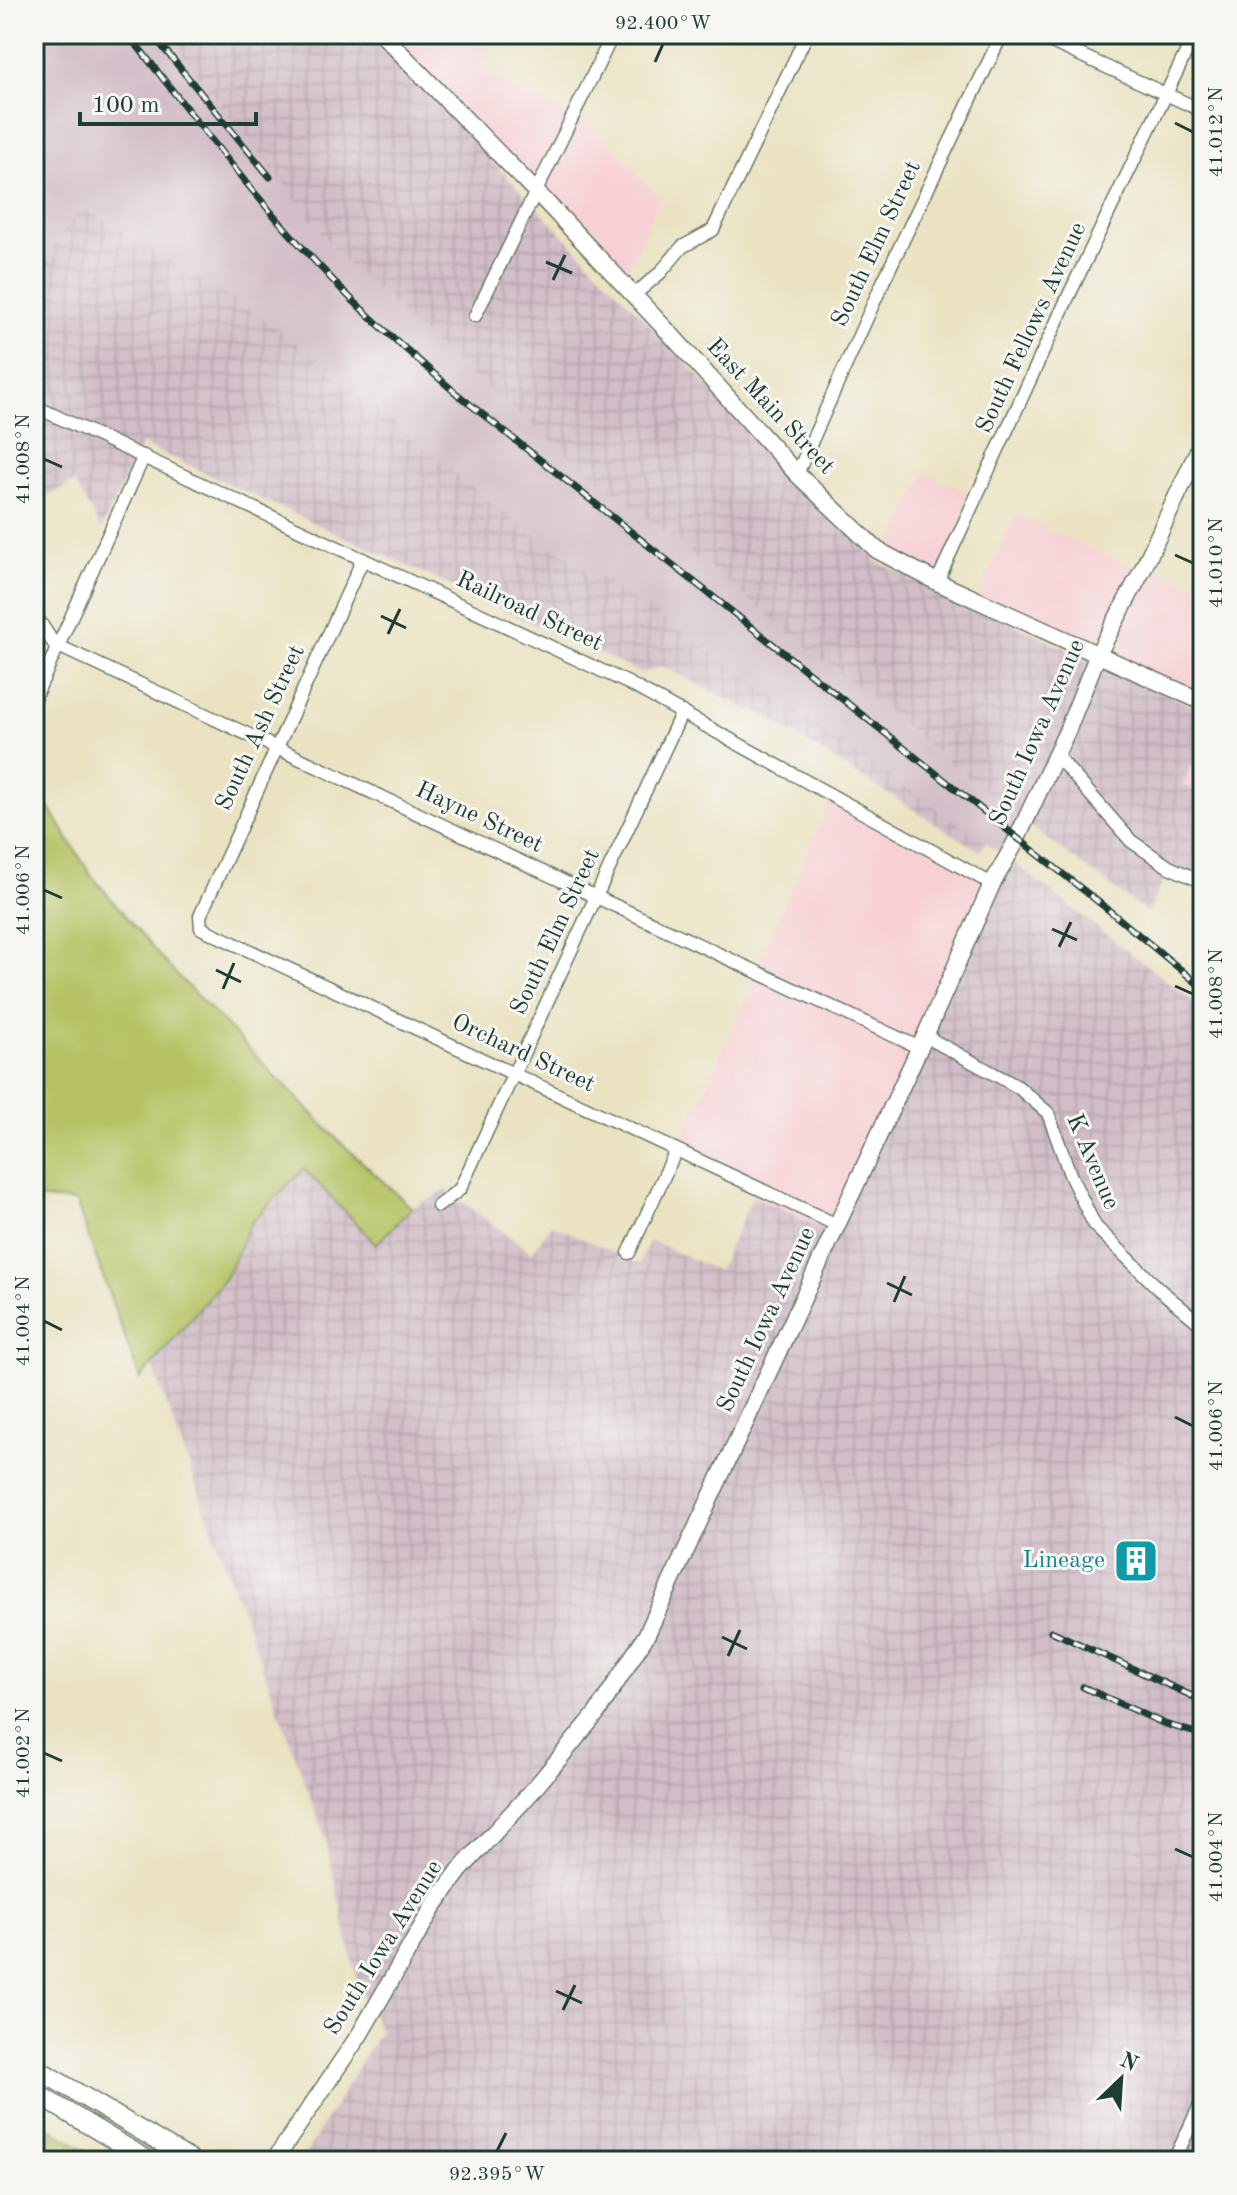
<svg xmlns="http://www.w3.org/2000/svg" width="1237" height="2195" font-family="'Old Standard TT',serif">
<defs>
<pattern id="industrial-grid" width="8" height="8" patternUnits="userSpaceOnUse" patternTransform="scale(2)"><rect width="8" height="8" fill="#d2bdc8"/><path d="M0 4h8M4 0v8" fill="none" stroke="#b4a3ac"/></pattern>
<pattern id="wetland-marsh" width="20" height="14" patternUnits="userSpaceOnUse" patternTransform="scale(2)"><rect width="20" height="14" fill="#b6c264"/><path d="M1 5h8M5 5V1M11 12h8M15 12V8" fill="none" stroke="#939f53"/></pattern>
</defs>
<rect width="100%" height="100%" fill="#f6f6f2"/>
<filter id="ink" filterUnits="userSpaceOnUse"><feTurbulence type="fractalNoise" baseFrequency=".0125" numOctaves="2"/><feDisplacementMap in="SourceGraphic" scale="16" xChannelSelector="R" yChannelSelector="G"/><feConvolveMatrix kernelMatrix="1 2 1 2 8 2 1 2 1" color-interpolation-filters="sRGB"/></filter>
<filter id="wash" filterUnits="userSpaceOnUse"><feTurbulence type="fractalNoise" baseFrequency=".006" numOctaves="4" result="noise"/><feDisplacementMap in="SourceGraphic" scale="32" xChannelSelector="R" yChannelSelector="G"/><feGaussianBlur stdDeviation="1.8" result="paint"/><feColorMatrix in="noise" values="0 0 0 0 0 0 0 0 0 0 0 0 0 0 0 0 0 1.4 0 .05"/><feComposite in="paint" operator="in"/></filter>
<g filter="url(#wash)">
<rect width="100%" height="100%" fill="#eae2c1"/>
<g fill="#f7cfd4">
<path d="M 382,34 L 497,34 L 480,71 L 573,117 L 577,111 L 586,119 L 660,198 L 622,282 Z"/>
<path d="M 925,473 L 977,497 L 937,582 L 886,554 Z"/>
<path d="M 1015,515 L 1142,571 L 1146,562 L 1203,590 L 1203,702 L 977,599 Z"/>
<path d="M 1203,741 L 1203,795 L 1182,785 Z"/>
<path d="M 833,794 L 992,884 L 833,1235 L 753,1196 L 757,1188 L 676,1150 L 755,981 L 755,970 Z"/>
</g>
<g fill="url(#industrial-grid)">
<path d="M 166,34 L 370,34 L 879,563 L 1203,711 L 1203,741 L 1182,785 L 1203,795 L 1203,882 L 1169,867 L 1148,913 L 1025,823 L 444,354 L 342,259 Z"/>
<path d="M 82,206 L 273,324 L 363,396 L 990,832 L 980,851 L 772,721 L 662,666 L 641,673 L 142,444 L 101,529 L 74,482 L 34,504 L 34,275 Z"/>
<path d="M 1006,857 L 1191,1000 L 1203,1013 L 1203,2161 L 301,2161 L 380,2031 L 357,1981 L 325,1837 L 152,1364 L 225,1278 L 251,1222 L 304,1168 L 376,1243 L 412,1208 L 446,1190 L 532,1253 L 551,1224 L 639,1264 L 650,1240 L 718,1271 L 753,1196 L 833,1234 Z"/>
</g>
<path fill="#d2bdc8" d="M 34,34 L 166,34 L 342,259 L 444,354 L 1025,823 L 1006,857 L 683,632 L 514,522 L 273,324 L 83,206 L 34,275 Z"/>
<path fill="#b6c264" stroke="#6a804c" stroke-width="2" d="M 34,783 L 90,874 L 167,965 L 337,1139 L 412,1208 L 376,1244 L 304,1169 L 251,1222 L 225,1278 L 140,1379 L 76,1202 L 34,1198 Z"/>
<path fill="url(#wetland-marsh)" stroke="#6a804c" stroke-width="2" d="M 34,2118 L 103,2161 L 34,2161 Z"/>
</g>
<g filter="url(#ink)">
<g fill="none" stroke-linecap="round" stroke-linejoin="round">
<g stroke="#667765" stroke-width="15">
<g id="minor">
<path d="M 1034,34 L 1203,111"/>
<path d="M 634,295 L 660,273 L 682,247 L 713,230 L 807,34"/>
<path d="M 475,316 L 613,34"/>
<path d="M 34,406 L 628,683 L 992,884"/>
<path d="M 797,474 L 883,282 L 1002,34"/>
<path d="M 363,559 L 200,916 L 201,928 L 837,1225"/>
<path d="M 937,582 L 1069,295 L 1195,34"/>
<path d="M 34,613 L 54,644 L 920,1048"/>
<path d="M 34,699 L 144,456"/>
<path d="M 1056,755 L 1131,841 L 1169,867 L 1203,882"/>
<path d="M 925,1036 L 1018,1087 L 1048,1113 L 1071,1177 L 1095,1226 L 1159,1289 L 1203,1326"/>
<path d="M 438,1206 L 460,1189 L 682,712"/>
<path d="M 629,1253 L 676,1150"/>
<path d="M 1176,2156 L 1203,2099"/>
</g>
</g>
<g stroke="#667765" stroke-width="19">
<g id="major">
<path d="M 382,34 L 547,203 L 673,337 L 797,474 L 877,550 L 937,582 L 1203,702"/>
<path d="M 274,2161 L 360,2034 L 435,1904 L 460,1870 L 534,1789 L 596,1714 L 646,1636 L 925,1036 L 992,884 L 1014,845 L 1067,731 L 1098,654 L 1142,571 L 1203,440"/>
</g>
</g>
<g stroke="#667765" stroke-width="21">
<g id="highway">
<path d="M 34,2067 L 192,2161"/>
<path d="M 34,2092 L 149,2161"/>
</g>
</g>
<use href="#minor" stroke="#fff" stroke-width="12"/>
<use href="#major" stroke="#fff" stroke-width="16"/>
<use href="#highway" stroke="#fff" stroke-width="18"/>
<g stroke="#1f3d34" stroke-width="7">
<g id="rail">
<path d="M 128,34 C 192,115 255,199 327,274 C 367,317 413,355 457,394 L 1111,912 L 1203,988"/>
<path d="M 152,34 L 270,177"/>
<path d="M 1051,1631 L 1203,1701"/>
<path d="M 1083,1687 L 1165,1724 L 1203,1735"/>
</g>
</g>
<use href="#rail" stroke="#f6f6f2" stroke-width="4" stroke-dasharray="12" stroke-linecap="butt"/>
</g>
</g>
<path fill="none" stroke="#1f3d34" stroke-width="3" d="M 655,62 L 663,44M 1175,123 L 1193,132M 546,262 L 572,273M 553,280 L 565,255M 44,459 L 62,467M 1175,555 L 1193,563M 381,616 L 406,628M 388,634 L 400,609M 44,890 L 62,898M 1052,929 L 1077,940M 1059,947 L 1071,922M 216,970 L 241,982M 1175,986 L 1193,994M 223,989 L 234,963M 887,1283 L 912,1295M 894,1302 L 905,1276M 44,1321 L 62,1330M 1175,1417 L 1193,1426M 722,1637 L 747,1649M 728,1656 L 740,1630M 44,1753 L 62,1761M 1175,1849 L 1193,1857M 556,1991 L 582,2003M 563,2010 L 575,1985M 497,2151 L 506,2133"/>
<defs>
<g id="building-square" transform="scale(2.3)"><rect x="-9" y="-9" width="18" height="18" rx="4" fill="#0f9aa8" stroke="#f6f6f2"/><path d="M-4-6H4V6H1V3H-1V6H-4ZM-2.5-4.3h1.7v1.8h-1.7ZM.8-4.3h1.7v1.8H.8ZM-2.5-1h1.7V.8h-1.7ZM.8-1h1.7V.8H.8Z" fill="#fff"/></g>
</defs>
<g fill-rule="evenodd">
<use href="#building-square" x="1136" y="1561"/>
</g>
<g text-anchor="middle" dominant-baseline="central" stroke-width="6" stroke-linejoin="round" paint-order="stroke">
<g font-size="24" fill="#1f3d34" stroke="#f6f6f2">
<text transform="translate(877 244) rotate(-65)">South Elm Street</text>
<text transform="translate(1032 328) rotate(-65)">South Fellows Avenue</text>
<text transform="translate(770 407) rotate(47)">East Main Street</text>
<text transform="translate(529 612) rotate(25)">Railroad Street</text>
<text transform="translate(261 728) rotate(-65)">South Ash Street</text>
<text transform="translate(1038 733) rotate(-66)">South Iowa Avenue</text>
<text transform="translate(479 818) rotate(25)">Hayne Street</text>
<text transform="translate(556 932) rotate(-65)">South Elm Street</text>
<text transform="translate(523 1054) rotate(25)">Orchard Street</text>
<text transform="translate(1092 1162) rotate(67)">K Avenue</text>
<text transform="translate(767 1320) rotate(-65)">South Iowa Avenue</text>
<text transform="translate(384 1948) rotate(-58)">South Iowa Avenue</text>
</g>
<g font-size="24" fill="#0d838f" stroke="#f6f6f2" text-anchor="end">
<text x="1105" y="1561">Lineage</text>
</g>
</g>
<rect width="1237" height="2195" fill="none" stroke="#f6f6f2" stroke-width="88"/>
<g transform="translate(1121 2079) rotate(25)" stroke="#f6f6f2" stroke-width="6" paint-order="stroke">
<path d="M0-6L14 30L0 20L-14 30Z" fill="#1f3d34"/>
<text y="-12" font-size="22" font-weight="bold" text-anchor="middle" fill="#1f3d34">N</text>
</g>
<path d="M80 112v12h176v-12" fill="none" stroke="#1f3d34" stroke-width="4"/>
<text x="92" y="112" font-size="24" fill="#1f3d34" stroke="#f6f6f2" stroke-width="6" paint-order="stroke">100 m</text>
<rect x="44" y="44" width="1149" height="2107" fill="none" stroke="#1f3d34" stroke-width="3"/>
<g font-size="20" text-anchor="middle" fill="#1f3d34">
<text x="663" y="29">92.400°W</text>
<text transform="translate(1215 132) rotate(-90)" y="7">41.012°N</text>
<text transform="translate(22 459) rotate(-90)" y="7">41.008°N</text>
<text transform="translate(1215 563) rotate(-90)" y="7">41.010°N</text>
<text transform="translate(22 890) rotate(-90)" y="7">41.006°N</text>
<text transform="translate(1215 994) rotate(-90)" y="7">41.008°N</text>
<text transform="translate(22 1321) rotate(-90)" y="7">41.004°N</text>
<text transform="translate(1215 1426) rotate(-90)" y="7">41.006°N</text>
<text transform="translate(22 1753) rotate(-90)" y="7">41.002°N</text>
<text transform="translate(1215 1857) rotate(-90)" y="7">41.004°N</text>
<text x="497" y="2180">92.395°W</text>
</g>
</svg>
